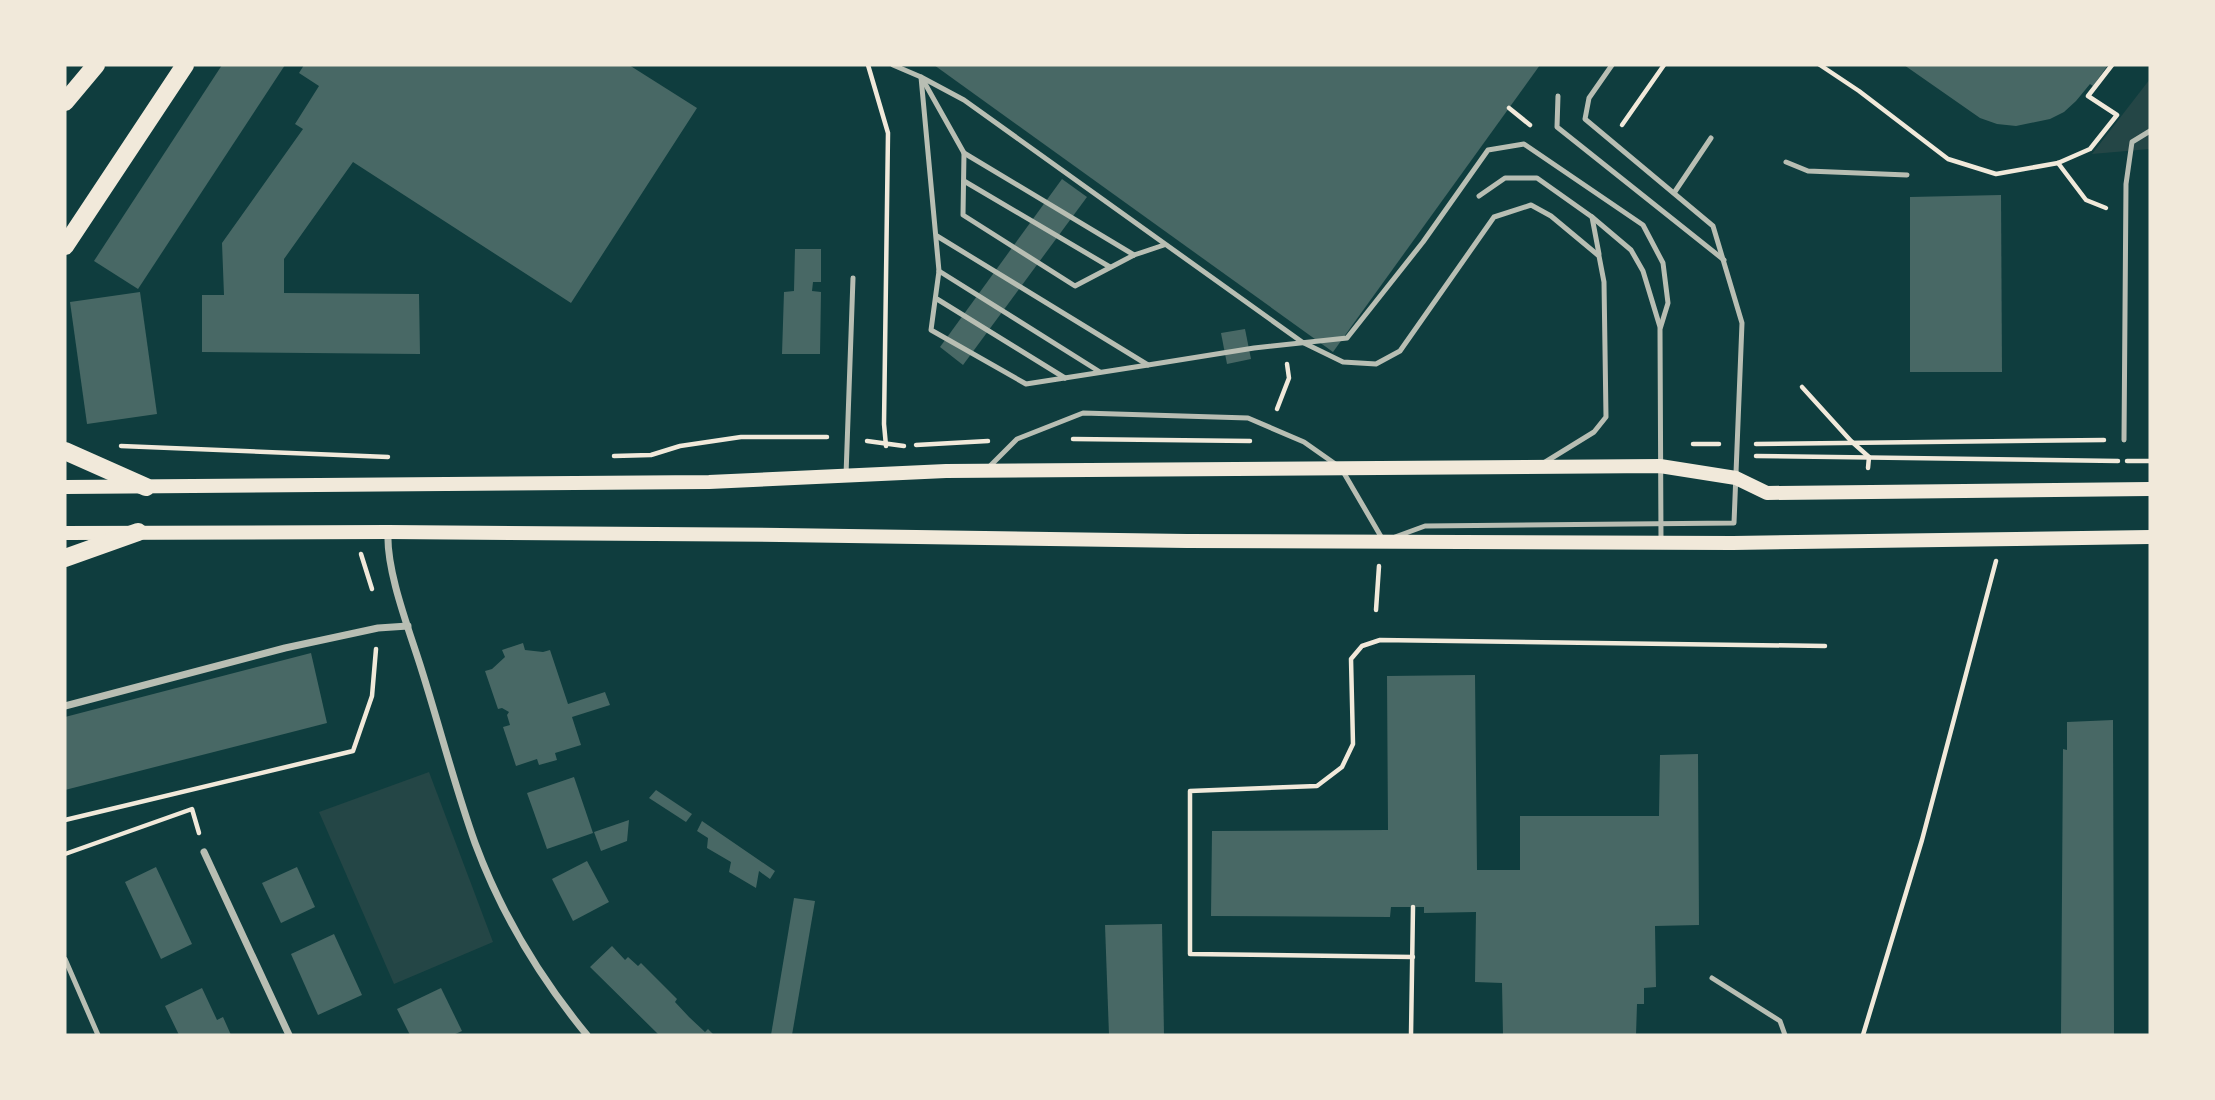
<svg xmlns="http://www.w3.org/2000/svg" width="2215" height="1100" font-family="'Titillium Web',sans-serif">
<rect width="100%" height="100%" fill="#0f3d3e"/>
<g fill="#244646">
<path d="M 2150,79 L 2150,149 L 2092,154 Z"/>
<path d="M 429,772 L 493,942 L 394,984 L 319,812 Z"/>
</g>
<g fill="#486865">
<path d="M 222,65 L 285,65 L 138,289 L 94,261 Z"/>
<path d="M 304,65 L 629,65 L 697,108 L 571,303 L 353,162 L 284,259 L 284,293 L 419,294 L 420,354 L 202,352 L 202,295 L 224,295 L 222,243 L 303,129 L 295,124 L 319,86 L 299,73 Z"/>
<path d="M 934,65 L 1540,65 L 1333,352 Z"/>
<path d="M 1904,65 L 2108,65 L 2093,86 L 2090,84 L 2076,101 L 2064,112 L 2050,119 L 2016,126 L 1997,124 L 1980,118 Z"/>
<path d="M 1062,179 L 1087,197 L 963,365 L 940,347 Z"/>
<path d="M 2001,195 L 2002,372 L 1910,372 L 1910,197 Z"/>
<path d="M 795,249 L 821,249 L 821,282 L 813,282 L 812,291 L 821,292 L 820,354 L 782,354 L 784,292 L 794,291 Z"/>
<path d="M 140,292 L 157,414 L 87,424 L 70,302 Z"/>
<path d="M 1245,329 L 1251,359 L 1227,364 L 1221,333 Z"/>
<path d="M 523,643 L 525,650 L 543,652 L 550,650 L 568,704 L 605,692 L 610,705 L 572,717 L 581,745 L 555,753 L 557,760 L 539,765 L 537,759 L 516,766 L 503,727 L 510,725 L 507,715 L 509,712 L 502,708 L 498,709 L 485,671 L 492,669 L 505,657 L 502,650 Z"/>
<path d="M 311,653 L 327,723 L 65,790 L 65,717 Z"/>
<path d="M 1475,675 L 1477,870 L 1520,870 L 1520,816 L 1659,816 L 1660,755 L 1698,754 L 1699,925 L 1655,926 L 1656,987 L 1644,988 L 1644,1004 L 1637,1004 L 1636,1035 L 1503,1035 L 1502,983 L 1475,982 L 1476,912 L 1424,913 L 1424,907 L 1391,907 L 1390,917 L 1211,916 L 1212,831 L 1388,830 L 1387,676 Z"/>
<path d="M 2113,720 L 2114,1035 L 2061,1035 L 2063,749 L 2067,750 L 2067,722 Z"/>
<path d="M 574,777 L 593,833 L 547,849 L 527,793 Z"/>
<path d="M 656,790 L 692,814 L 686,822 L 649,798 Z"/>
<path d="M 629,820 L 627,841 L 601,851 L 594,832 Z"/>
<path d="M 702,821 L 775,871 L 770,879 L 759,871 L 756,888 L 729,872 L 731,862 L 707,848 L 708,838 L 697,831 Z"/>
<path d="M 587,861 L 609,902 L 573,921 L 552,879 Z"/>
<path d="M 156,867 L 192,944 L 161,959 L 125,882 Z"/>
<path d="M 297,867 L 315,907 L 281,923 L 262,883 Z"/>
<path d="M 794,898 L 815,901 L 792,1035 L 771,1035 Z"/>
<path d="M 1162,924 L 1164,1035 L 1109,1035 L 1105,925 Z"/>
<path d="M 334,934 L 362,995 L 318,1015 L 291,954 Z"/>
<path d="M 612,946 L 625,960 L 628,957 L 638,966 L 641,963 L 677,999 L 675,1002 L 689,1017 L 705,1032 L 708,1029 L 714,1035 L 659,1035 L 590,967 Z"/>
<path d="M 202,988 L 217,1020 L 223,1017 L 231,1035 L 179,1035 L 165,1006 Z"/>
<path d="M 441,988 L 462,1031 L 453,1035 L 410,1035 L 397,1009 Z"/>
</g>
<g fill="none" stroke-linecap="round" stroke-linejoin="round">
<g stroke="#f1e9da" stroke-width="4.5">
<path d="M 868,65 L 888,133 L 884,424 L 886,446"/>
<path d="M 1820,65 L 1859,91 L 1948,159 L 1996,174 L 2058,163 L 2090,149 L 2117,115 L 2088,96 L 2112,65"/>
<path d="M 1509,108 L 1530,125"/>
<path d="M 1622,125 L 1664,65"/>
<path d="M 2058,163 L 2086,200 L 2106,208"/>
<path d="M 1802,387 L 1851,441 L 1869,457 L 1868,468"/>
<path d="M 1277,409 L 1289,378 L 1287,364"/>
<path d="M 1073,439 L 1250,441"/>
<path d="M 867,441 L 904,446"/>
<path d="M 1693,444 L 1719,444"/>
<path d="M 1756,444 L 2104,440"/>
<path d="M 916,445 L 988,441"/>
<path d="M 121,446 L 388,457"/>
<path d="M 614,456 L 651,455 L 680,446 L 741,437 L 827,437"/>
<path d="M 1756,456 L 2118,461"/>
<path d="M 2127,461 L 2150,461"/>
<path d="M 361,554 L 372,589"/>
<path d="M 1376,610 L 1379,566"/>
<path d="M 65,820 L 353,751 L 372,696 L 376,649"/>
<path d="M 65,854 L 192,809 L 199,833"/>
<path d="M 1413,957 L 1190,954 L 1190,791 L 1317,786 L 1342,767 L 1353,744 L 1351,659 L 1362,646 L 1380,640 L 1825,646"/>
<path d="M 1411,1035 L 1413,907"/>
<path d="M 1863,1035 L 1922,840 L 1996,561"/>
</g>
<g stroke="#b8beb3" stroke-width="5">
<path d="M 893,65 L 921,77 L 964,100 L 1302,342 L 1343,362 L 1376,364 L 1400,351 L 1494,217 L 1531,205 L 1551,216 L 1599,256 L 1604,282 L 1606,417 L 1594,432 L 1542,464"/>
<path d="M 921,77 L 939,271 L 931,330 L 1026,384 L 1148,365"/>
<path d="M 923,80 L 964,153 L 963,215 L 1075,286 L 1134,255 L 1164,245"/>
<path d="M 1558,96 L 1557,127 L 1724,260"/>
<path d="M 964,153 L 1134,255"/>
<path d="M 1786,162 L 1808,171 L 1907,175"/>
<path d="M 964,181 L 1110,267"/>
<path d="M 1674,193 L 1711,138"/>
<path d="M 1479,196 L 1505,178 L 1537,178 L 1592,217 L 1599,254"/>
<path d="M 1592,217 L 1631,250 L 1643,271 L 1660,327"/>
<path d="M 937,236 L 1148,365 L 1254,348 L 1347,338 L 1423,242 L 1488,150 L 1524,144 L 1643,225 L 1663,263 L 1668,303 L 1660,329 L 1661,541"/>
<path d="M 939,271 L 1100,372"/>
<path d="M 937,299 L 1065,378"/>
<path d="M 2124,440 L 2126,184 L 2132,142 L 2150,131"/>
<path d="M 988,468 L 1017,439 L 1083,413 L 1248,418 L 1304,442 L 1341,468 L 1383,540"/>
<path d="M 846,475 L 853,278"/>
<path d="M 1395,537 L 1425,526 L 1734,523 L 1742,323 L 1713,226 L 1585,119 L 1589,98 L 1612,65"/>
<path d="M 65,959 L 98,1035"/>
<path d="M 1712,978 L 1780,1021 L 1785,1035"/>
</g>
<g stroke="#b8beb3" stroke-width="7">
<path d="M 388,532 C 386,572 410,632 422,671 C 440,728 455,787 475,843 C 501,913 540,978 587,1035"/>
<path d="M 65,706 L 285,648 L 378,628 L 408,626"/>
<path d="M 204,852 L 289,1035"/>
</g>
<g stroke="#f1e9da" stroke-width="14">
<path d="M 65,487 L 709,482 L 946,471 L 1660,466 L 1736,478 L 1767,493 L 2150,489"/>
<path d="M 65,533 L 388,532 L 781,535 L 1187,541 L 1733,543 L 2150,537"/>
</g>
<g stroke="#f1e9da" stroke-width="18">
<path d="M 65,102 L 96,65"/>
<path d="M 65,246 L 185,65"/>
<path d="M 65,451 L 146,487"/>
<path d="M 65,558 L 138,532"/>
</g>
</g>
<rect width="2215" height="1100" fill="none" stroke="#f1e9da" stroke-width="133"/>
</svg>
